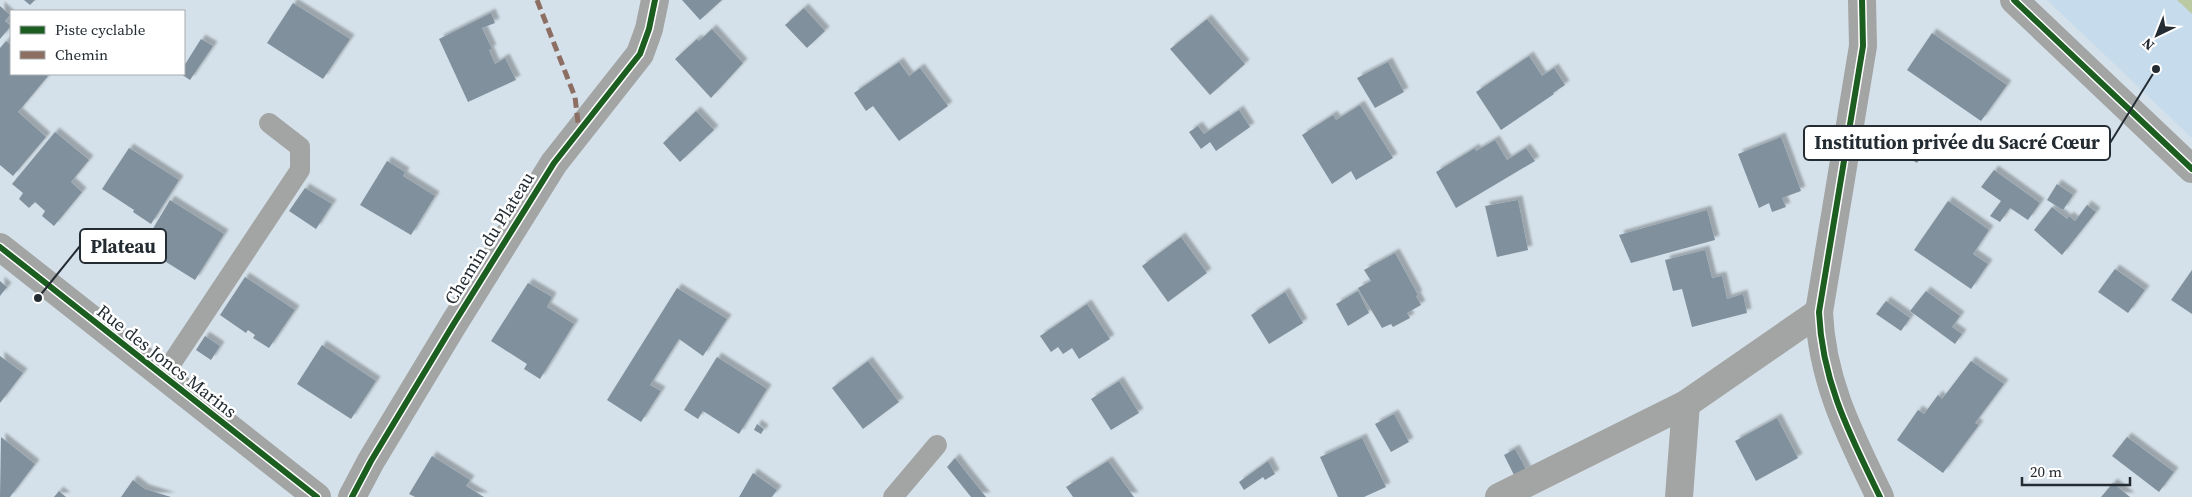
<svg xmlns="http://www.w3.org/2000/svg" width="2192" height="497" font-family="'Source Serif 4',serif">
<defs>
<filter id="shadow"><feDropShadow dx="4.5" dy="-4.5" stdDeviation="1" flood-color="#0004"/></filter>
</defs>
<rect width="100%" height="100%" fill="#d5e1ea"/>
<path fill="#c6dcec" d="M 2047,0 L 2192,0 L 2192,138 Z"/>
<path fill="#bbcaa3" d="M 2177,0 L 2192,0 L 2192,14 Z"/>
<g fill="#80919d" filter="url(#shadow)">
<path d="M 24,0 L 35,0 L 30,5 Z"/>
<path d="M 682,0 L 722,0 L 700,20 Z"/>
<path d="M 293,3 L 350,39 L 323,79 L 267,43 Z"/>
<path d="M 0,6 L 10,15 L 5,21 L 11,26 L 0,39 Z"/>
<path d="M 804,8 L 825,31 L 807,48 L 785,25 Z"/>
<path d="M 491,13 L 495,23 L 482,28 L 492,49 L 489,50 L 495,64 L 505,58 L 516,80 L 468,102 L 439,39 Z"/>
<path d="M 1207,19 L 1245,64 L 1210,95 L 1170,49 Z"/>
<path d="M 712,29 L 743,63 L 711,98 L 675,59 L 697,39 L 699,41 Z"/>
<path d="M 1932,33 L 2007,85 L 1981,121 L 1907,70 Z"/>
<path d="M 201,39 L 213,46 L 190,80 L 181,74 L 184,74 L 184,66 Z"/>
<path d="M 6,41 L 11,45 L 11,74 L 45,74 L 48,76 L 18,112 L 46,137 L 13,176 L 0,165 L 0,48 Z"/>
<path d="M 1529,56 L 1542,76 L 1554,68 L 1565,85 L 1553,93 L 1554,94 L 1501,130 L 1476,92 Z"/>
<path d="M 899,62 L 909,76 L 920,68 L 948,106 L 899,141 L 873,106 L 866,111 L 854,93 Z"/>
<path d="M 1388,62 L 1404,92 L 1375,108 L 1357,78 Z"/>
<path d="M 1360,105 L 1393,158 L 1356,180 L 1351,171 L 1332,184 L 1302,135 L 1333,115 L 1336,120 Z"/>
<path d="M 1239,110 L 1250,127 L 1216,151 L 1210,142 L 1201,149 L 1189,132 L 1198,126 L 1204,134 Z"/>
<path d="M 696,111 L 714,130 L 680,162 L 663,143 Z"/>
<path d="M 55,132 L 89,160 L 71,182 L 82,192 L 54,226 L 42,216 L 45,211 L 35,202 L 29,208 L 19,199 L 23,193 L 12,184 Z"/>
<path d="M 1781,137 L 1801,191 L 1782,198 L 1786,207 L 1772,212 L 1769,203 L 1759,208 L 1738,154 Z"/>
<path d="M 1495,140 L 1507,160 L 1526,148 L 1535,161 L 1456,208 L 1436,172 L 1475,148 L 1476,151 Z"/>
<path d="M 1919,146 L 1926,151 L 1917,163 L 1910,159 Z"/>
<path d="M 129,148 L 179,180 L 151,224 L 133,212 L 134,210 L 102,189 Z"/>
<path d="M 387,161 L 405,172 L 403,176 L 435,196 L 411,235 L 360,205 Z"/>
<path d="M 1994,170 L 2040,203 L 2028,220 L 2010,208 L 2000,222 L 1990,216 L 2001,201 L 1981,187 Z"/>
<path d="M 2057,184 L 2073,195 L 2063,210 L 2047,200 Z"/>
<path d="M 305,188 L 332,204 L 316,229 L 289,211 Z"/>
<path d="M 170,200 L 224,234 L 195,280 L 142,247 Z"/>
<path d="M 1518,200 L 1528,250 L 1497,257 L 1485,206 Z"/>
<path d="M 1948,201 L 1989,230 L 1973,254 L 1988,264 L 1971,289 L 1914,250 Z"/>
<path d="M 2087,205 L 2096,212 L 2062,255 L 2034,230 L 2052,207 L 2067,219 L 2069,216 L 2075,221 Z"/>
<path d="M 1707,210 L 1715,240 L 1631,263 L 1619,235 Z"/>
<path d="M 1181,237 L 1207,273 L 1168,302 L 1142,266 Z"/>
<path d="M 1705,250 L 1712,278 L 1722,276 L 1727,299 L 1743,294 L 1747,313 L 1692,327 L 1682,289 L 1673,291 L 1665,260 Z"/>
<path d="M 1395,253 L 1418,295 L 1416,296 L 1421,305 L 1407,313 L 1410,318 L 1393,327 L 1391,324 L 1382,328 L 1358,288 L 1371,281 L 1364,270 Z"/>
<path d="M 2115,269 L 2145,290 L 2128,313 L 2098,292 Z"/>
<path d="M 2192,270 L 2192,314 L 2171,300 Z"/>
<path d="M 245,277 L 295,310 L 269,348 L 253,338 L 255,335 L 248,330 L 246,333 L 220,315 Z"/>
<path d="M 0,281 L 7,287 L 0,296 Z"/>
<path d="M 528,283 L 552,297 L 547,307 L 574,324 L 540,379 L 524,369 L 527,364 L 491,341 Z"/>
<path d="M 677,288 L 727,319 L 703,356 L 679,339 L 650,385 L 661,391 L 641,422 L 607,400 Z"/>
<path d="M 1358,291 L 1369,313 L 1348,326 L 1336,304 Z"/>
<path d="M 1926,291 L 1960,316 L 1952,327 L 1962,334 L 1955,344 L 1910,311 Z"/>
<path d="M 1285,292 L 1303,323 L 1269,344 L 1251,315 Z"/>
<path d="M 1886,301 L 1910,318 L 1901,331 L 1876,314 Z"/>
<path d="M 1087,304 L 1110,339 L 1079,359 L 1072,348 L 1063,354 L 1058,347 L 1051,352 L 1040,336 Z"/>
<path d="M 205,336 L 220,346 L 211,360 L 196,350 Z"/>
<path d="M 322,345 L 376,381 L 351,419 L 297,384 Z"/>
<path d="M 0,356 L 23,373 L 0,403 Z"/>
<path d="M 717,357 L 767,389 L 739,434 L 703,411 L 698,419 L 684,410 Z"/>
<path d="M 868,361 L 899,402 L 863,429 L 832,388 Z"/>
<path d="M 1971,361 L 2004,384 L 1975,423 L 1979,425 L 1943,473 L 1897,440 L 1918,410 L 1924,414 L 1938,395 L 1942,399 Z"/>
<path d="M 1119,381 L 1139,413 L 1111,430 L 1091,399 Z"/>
<path d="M 1394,414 L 1409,442 L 1391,452 L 1375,424 Z"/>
<path d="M 1777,418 L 1798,458 L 1756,481 L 1735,441 Z"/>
<path d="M 757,424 L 764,429 L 761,434 L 754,430 Z"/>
<path d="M 1,437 L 35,464 L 10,497 L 0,497 Z"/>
<path d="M 2127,437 L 2174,472 L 2159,492 L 2112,456 Z"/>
<path d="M 1362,438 L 1386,487 L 1364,497 L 1338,497 L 1320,457 Z"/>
<path d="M 1515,449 L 1527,471 L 1515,477 L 1504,455 Z"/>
<path d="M 432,456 L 470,480 L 466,486 L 484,497 L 415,497 L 409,494 Z"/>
<path d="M 955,458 L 969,476 L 986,497 L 971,497 L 947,467 Z"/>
<path d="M 1108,461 L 1134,497 L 1073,497 L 1066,487 Z"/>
<path d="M 1268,461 L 1275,474 L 1265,480 L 1263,477 L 1244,490 L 1239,482 Z"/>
<path d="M 753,473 L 777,490 L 772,497 L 739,497 Z"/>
<path d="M 133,480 L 145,489 L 171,497 L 121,497 Z"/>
<path d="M 2113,483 L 2130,497 L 2101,497 Z"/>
<path d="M 59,491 L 66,497 L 54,497 Z"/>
</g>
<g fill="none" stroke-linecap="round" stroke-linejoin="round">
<g stroke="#a2a5a3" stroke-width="20">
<path d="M 163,376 L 300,170 L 300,147 L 269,123"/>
<path d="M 893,497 L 937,445"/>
</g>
<g stroke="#a2a5a3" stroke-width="28">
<path d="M 1862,0 L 1863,46 L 1819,312 C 1822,382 1850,435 1880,497"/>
<path d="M 2014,0 L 2192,169"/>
<path d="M 0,247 L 317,497"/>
<path d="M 352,497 L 371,461 L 453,325 L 554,163 L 640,54 L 649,29 L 655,0"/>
<path d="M 1499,497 L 1686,404"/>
<path d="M 1679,497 L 1686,404 L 1819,312"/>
</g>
<path stroke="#8d6e63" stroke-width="5" stroke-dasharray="10 5" stroke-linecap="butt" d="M 537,0 L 575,97 L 579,131"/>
<g stroke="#fff" stroke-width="9">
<g id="cycleway">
<path d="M 1862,0 L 1863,46 L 1819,312 C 1822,382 1850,435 1880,497"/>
<path d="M 2014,0 L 2192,169"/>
<path d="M 0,247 L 317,497"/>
<path d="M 352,497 L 371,461 L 453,325 L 554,163 L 640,54 L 649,29 L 655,0"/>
</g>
</g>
<use href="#cycleway" stroke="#1b5e20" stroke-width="6"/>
</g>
<g text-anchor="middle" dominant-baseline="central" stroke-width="5" stroke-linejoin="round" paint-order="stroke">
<g font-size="18" fill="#242c33" stroke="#fff">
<text transform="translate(489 238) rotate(-58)">Chemin du Plateau</text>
<text transform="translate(167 361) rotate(38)">Rue des Joncs Marins</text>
</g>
</g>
<path fill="none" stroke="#242c33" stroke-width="2" d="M2156 69L2110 143M38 298L80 246"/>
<g fill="#242c33" stroke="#fff" stroke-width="2">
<circle cx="2156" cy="69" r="5"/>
<circle cx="38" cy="298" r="5"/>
</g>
<g fill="#fff" stroke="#242c33" stroke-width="2">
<rect x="1804" y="126" width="306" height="34" rx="5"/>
<rect x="80" y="229" width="86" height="34" rx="5"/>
</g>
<g font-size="19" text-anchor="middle" font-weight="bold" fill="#242c33">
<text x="1957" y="149">Institution privée du Sacré Cœur</text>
<text x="123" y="253">Plateau</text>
</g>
<rect x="10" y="10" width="175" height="65" fill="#ffffff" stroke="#a7abad"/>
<rect x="20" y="26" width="25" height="8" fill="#1b5e20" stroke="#a7abad"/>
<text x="55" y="35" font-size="15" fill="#242c33">Piste cyclable</text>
<rect x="20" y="51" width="25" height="8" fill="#8d6e63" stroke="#a7abad"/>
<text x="55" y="60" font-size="15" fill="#242c33">Chemin</text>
<g transform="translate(2157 35) rotate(223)" stroke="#ffffff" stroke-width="4" paint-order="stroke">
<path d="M0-4L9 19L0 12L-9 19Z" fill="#242c33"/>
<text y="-8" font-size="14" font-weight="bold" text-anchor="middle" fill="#242c33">N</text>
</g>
<path d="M2022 477v8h108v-8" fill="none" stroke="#242c33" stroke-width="2.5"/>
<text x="2030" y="477" font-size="15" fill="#242c33" stroke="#ffffff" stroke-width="4" paint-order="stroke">20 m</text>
</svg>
